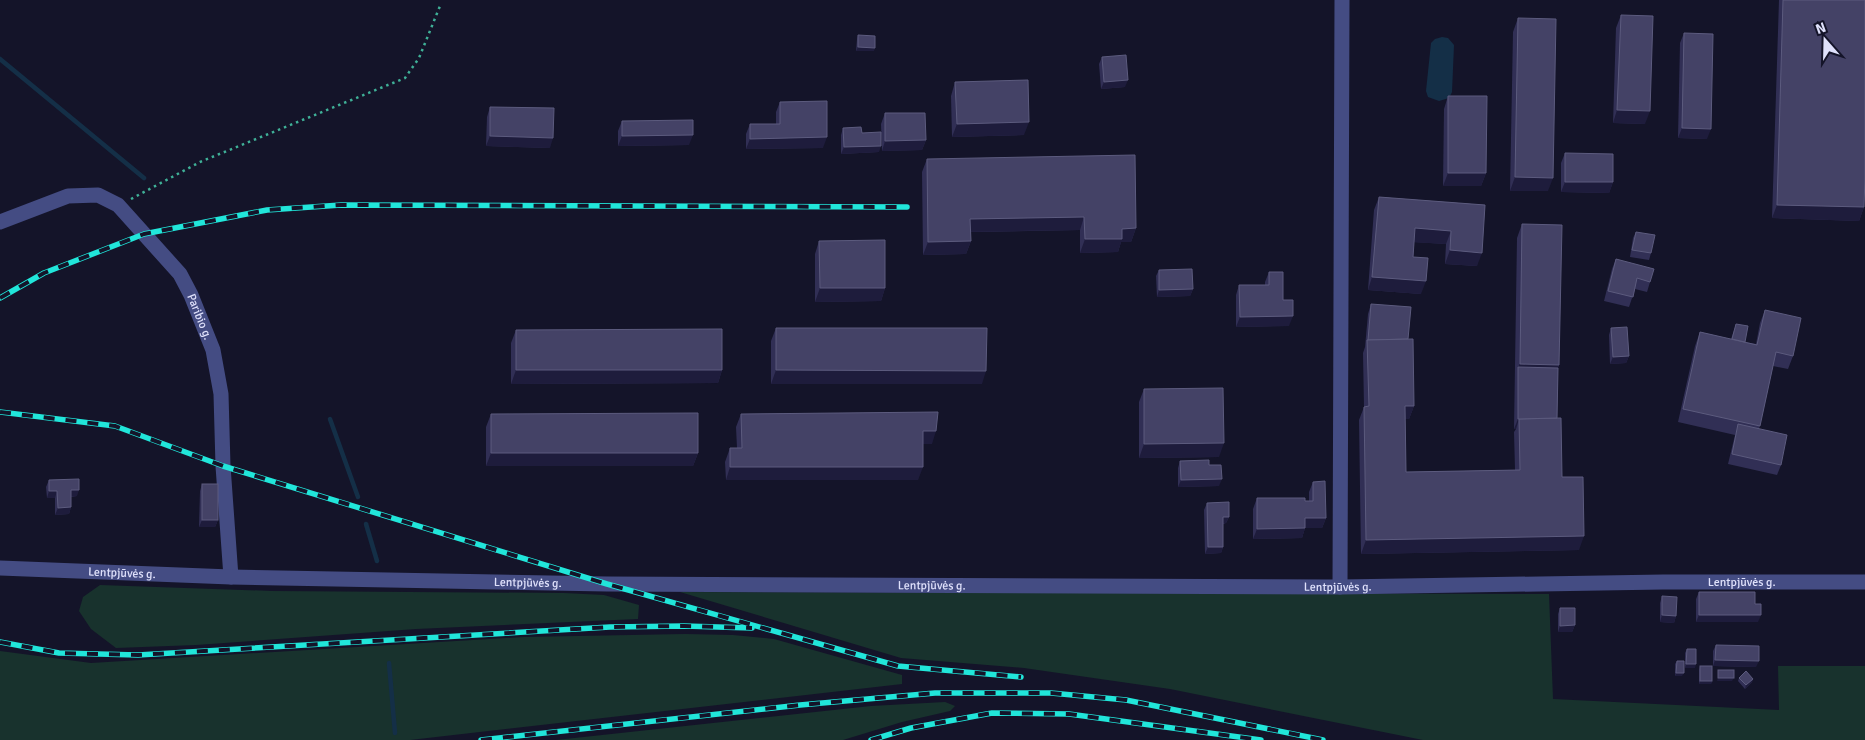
<svg xmlns="http://www.w3.org/2000/svg" width="1865" height="740" font-family="Signika,sans-serif">
<rect width="100%" height="100%" fill="#141429"/>
<g fill="#18322d">
<path d="M 100,585 L 272,591 L 564,593 L 604,595 L 639,605 L 638,619 L 416,629 L 196,645 L 116,648 L 91,629 L 79,611 L 83,597 Z"/>
<path d="M 680,592 L 1549,594 L 1553,699 L 1779,710 L 1778,666 L 1865,666 L 1865,740 L 1423,740 L 1170,689 L 1024,668 L 901,658 Z"/>
<path d="M 685,634 L 733,635 L 774,639 L 902,675 L 902,684 L 410,740 L 0,740 L 0,651 L 91,663 L 524,637 Z"/>
<path d="M 945,702 L 955,706 L 950,711 L 902,722 L 843,740 L 556,740 L 871,706 Z"/>
</g>
<path fill="#142f47" d="M 1442,37 L 1448,38 L 1454,45 L 1452,92 L 1449,98 L 1439,101 L 1428,97 L 1426,91 L 1431,43 L 1435,39 Z"/>
<g fill="none" stroke-linecap="round" stroke-linejoin="round">
<g stroke="#142f47" stroke-width="4.5">
<path d="M 0,59 L 144,178"/>
<path d="M 330,419 L 358,497"/>
<path d="M 366,524 L 377,561"/>
<path d="M 389,663 L 395,733"/>
</g>
<path stroke="#3fb097" stroke-width="2.5" stroke-dasharray="2.5 4" stroke-linecap="butt" d="M 131,199 L 200,162 L 405,78 L 419,58 L 440,6"/>
<g stroke="#444c83" stroke-width="15">
<path id="s1" d="M 0,222 L 68,196 L 98,195 L 118,205 L 180,274 L 191,295 L 213,350 L 221,394 L 223,466 L 231,577"/>
<path id="s2" d="M 0,568 L 231,577 L 607,584 L 1340,587 L 1663,582 L 1865,582"/>
<path d="M 1340,587 L 1342,0"/>
</g>
<g stroke="#21e6da" stroke-width="5.5">
<g id="rail">
<path d="M 0,298 L 44,273 L 144,234 L 267,210 L 341,205 L 907,207"/>
<path d="M 0,412 L 115,426 L 223,466 L 607,584 L 898,666 L 1021,677"/>
<path d="M 0,642 L 59,653 L 138,655 L 610,627 L 684,626 L 752,628"/>
<path d="M 481,740 L 800,705 L 935,693 L 1051,693 L 1126,700 L 1323,740"/>
<path d="M 871,740 L 911,728 L 992,713 L 1069,714 L 1261,740"/>
</g>
</g>
<use href="#rail" stroke="#141429" stroke-width="4" stroke-dasharray="11" stroke-linecap="butt"/>
</g>
<g fill="#312f55">
<path d="M 1779,0 L 1865,0 L 1864,207 L 1859,221 L 1772,218 Z"/>
<path d="M 1621,15 L 1645,124 L 1613,123 L 1616,28 Z"/>
<path d="M 1518,18 L 1548,191 L 1510,191 L 1513,32 Z"/>
<path d="M 1684,33 L 1707,139 L 1678,138 L 1680,43 Z"/>
<path d="M 858,35 L 874,51 L 856,51 L 857,39 Z"/>
<path d="M 1102,57 L 1125,87 L 1101,89 L 1099,64 Z"/>
<path d="M 955,82 L 1024,135 L 952,137 L 951,96 Z"/>
<path d="M 1448,96 L 1486,173 L 1481,186 L 1443,186 L 1444,109 Z"/>
<path d="M 780,102 L 823,148 L 746,149 L 746,134 L 750,124 L 776,124 L 776,112 Z"/>
<path d="M 490,107 L 550,148 L 486,146 L 487,117 Z"/>
<path d="M 885,113 L 926,140 L 922,150 L 882,151 L 881,124 Z"/>
<path d="M 622,121 L 689,145 L 618,146 L 618,131 Z"/>
<path d="M 843,128 L 862,133 L 879,152 L 841,154 L 841,135 Z"/>
<path d="M 1565,153 L 1613,182 L 1609,193 L 1561,192 L 1561,163 Z"/>
<path d="M 927,159 L 1136,228 L 1131,242 L 1121,242 L 1118,252 L 1080,253 L 1080,230 L 971,232 L 971,241 L 966,254 L 923,255 L 922,172 Z"/>
<path d="M 1379,197 L 1485,205 L 1477,266 L 1445,264 L 1446,244 L 1414,242 L 1413,257 L 1421,294 L 1368,290 L 1374,210 Z"/>
<path d="M 1522,224 L 1559,365 L 1558,368 L 1557,418 L 1562,477 L 1579,550 L 1361,554 L 1359,420 L 1364,407 L 1363,353 L 1365,347 L 1368,314 L 1371,304 L 1408,339 L 1414,406 L 1409,419 L 1405,419 L 1406,472 L 1515,470 L 1514,432 L 1516,429 L 1514,429 L 1517,238 Z"/>
<path d="M 1636,232 L 1651,253 L 1649,260 L 1630,257 L 1633,238 Z"/>
<path d="M 819,241 L 885,288 L 881,301 L 815,302 L 815,254 Z"/>
<path d="M 1616,259 L 1650,282 L 1647,292 L 1635,289 L 1629,307 L 1604,301 L 1612,269 Z"/>
<path d="M 1159,270 L 1193,289 L 1190,296 L 1157,297 L 1156,276 Z"/>
<path d="M 1269,272 L 1283,300 L 1289,326 L 1236,327 L 1236,295 L 1239,285 L 1265,285 L 1265,282 Z"/>
<path d="M 1765,310 L 1793,356 L 1788,369 L 1773,366 L 1759,429 L 1781,465 L 1777,475 L 1728,464 L 1735,435 L 1678,422 L 1695,346 L 1700,332 L 1731,339 L 1736,324 L 1745,342 L 1756,344 L 1760,323 Z"/>
<path d="M 776,328 L 982,384 L 771,384 L 771,341 Z"/>
<path d="M 1611,328 L 1629,356 L 1626,363 L 1610,364 L 1609,335 Z"/>
<path d="M 516,330 L 722,370 L 718,383 L 511,384 L 511,343 Z"/>
<path d="M 1144,389 L 1219,457 L 1139,458 L 1139,402 Z"/>
<path d="M 491,414 L 698,453 L 693,466 L 486,466 L 486,427 Z"/>
<path d="M 741,414 L 932,444 L 923,444 L 918,480 L 726,480 L 725,462 L 730,448 L 737,448 L 736,427 Z"/>
<path d="M 1180,461 L 1209,465 L 1219,486 L 1178,487 L 1178,468 Z"/>
<path d="M 49,480 L 77,496 L 71,497 L 71,507 L 69,514 L 55,515 L 55,498 L 47,498 L 46,487 Z"/>
<path d="M 1313,482 L 1326,518 L 1322,528 L 1305,528 L 1302,538 L 1253,539 L 1253,509 L 1257,498 L 1309,501 L 1309,492 Z"/>
<path d="M 202,484 L 218,520 L 215,527 L 199,527 L 200,491 Z"/>
<path d="M 1207,503 L 1229,517 L 1226,523 L 1223,524 L 1223,547 L 1221,553 L 1205,554 L 1204,510 Z"/>
<path d="M 1699,592 L 1755,604 L 1758,622 L 1696,622 L 1696,599 Z"/>
<path d="M 1662,596 L 1676,616 L 1674,623 L 1660,622 L 1660,603 Z"/>
<path d="M 1560,608 L 1575,625 L 1572,632 L 1558,632 L 1558,614 Z"/>
<path d="M 1716,645 L 1756,667 L 1713,666 L 1713,651 Z"/>
<path d="M 1687,649 L 1695,668 L 1685,668 L 1685,653 Z"/>
<path d="M 1677,661 L 1682,676 L 1675,676 L 1675,664 Z"/>
<path d="M 1700,666 L 1712,681 L 1711,684 L 1699,684 L 1699,670 Z"/>
<path d="M 1739,678 L 1753,679 L 1752,682 L 1745,689 L 1738,681 Z"/>
</g>
<g fill="#1e1c3c">
<path d="M 858,47 L 875,48 L 874,51 L 856,51 Z"/>
<path d="M 1128,80 L 1125,87 L 1101,89 L 1104,82 Z"/>
<path d="M 1617,110 L 1650,111 L 1645,124 L 1613,123 Z"/>
<path d="M 1029,122 L 1024,135 L 952,137 L 957,124 Z"/>
<path d="M 1682,128 L 1711,129 L 1707,139 L 1678,138 Z"/>
<path d="M 693,135 L 689,145 L 618,146 L 622,136 Z"/>
<path d="M 490,136 L 553,138 L 550,148 L 486,146 Z"/>
<path d="M 827,137 L 823,148 L 746,149 L 750,139 Z"/>
<path d="M 926,140 L 922,150 L 882,151 L 885,141 Z"/>
<path d="M 881,146 L 879,152 L 841,154 L 844,147 Z"/>
<path d="M 1448,173 L 1486,173 L 1481,186 L 1443,186 Z"/>
<path d="M 1515,177 L 1553,178 L 1548,191 L 1510,191 Z"/>
<path d="M 1565,182 L 1613,182 L 1609,193 L 1561,192 Z"/>
<path d="M 1777,205 L 1864,207 L 1859,221 L 1772,218 Z"/>
<path d="M 1084,217 L 1080,230 L 966,232 L 970,219 Z"/>
<path d="M 1136,228 L 1131,242 L 1121,242 L 1118,252 L 1080,253 L 1085,239 L 1122,229 Z"/>
<path d="M 1415,228 L 1451,231 L 1446,244 L 1410,242 Z"/>
<path d="M 971,241 L 966,254 L 923,255 L 928,242 Z"/>
<path d="M 1450,250 L 1482,253 L 1477,266 L 1445,264 Z"/>
<path d="M 1372,277 L 1426,281 L 1421,294 L 1368,290 Z"/>
<path d="M 820,288 L 885,288 L 881,301 L 815,302 Z"/>
<path d="M 1193,289 L 1190,296 L 1157,297 L 1159,290 Z"/>
<path d="M 1293,316 L 1289,326 L 1236,327 L 1240,317 Z"/>
<path d="M 1629,356 L 1626,363 L 1610,364 L 1613,357 Z"/>
<path d="M 1520,364 L 1559,365 L 1555,378 L 1518,367 Z"/>
<path d="M 516,370 L 722,370 L 718,383 L 511,384 Z"/>
<path d="M 776,370 L 986,371 L 982,384 L 771,384 Z"/>
<path d="M 1405,406 L 1414,406 L 1409,419 L 1400,419 Z"/>
<path d="M 1518,419 L 1557,419 L 1519,419 L 1516,429 L 1514,429 Z"/>
<path d="M 923,431 L 936,431 L 932,444 L 918,444 Z"/>
<path d="M 1224,443 L 1219,457 L 1139,458 L 1144,444 Z"/>
<path d="M 491,453 L 698,453 L 693,466 L 486,466 Z"/>
<path d="M 730,467 L 923,467 L 918,480 L 726,480 Z"/>
<path d="M 1222,479 L 1219,486 L 1178,487 L 1181,480 Z"/>
<path d="M 71,490 L 79,490 L 77,496 L 68,497 Z"/>
<path d="M 49,491 L 57,491 L 55,498 L 47,498 Z"/>
<path d="M 71,507 L 69,514 L 55,515 L 58,508 Z"/>
<path d="M 1223,517 L 1229,517 L 1226,523 L 1220,524 Z"/>
<path d="M 1305,518 L 1326,518 L 1322,528 L 1305,528 L 1302,538 L 1253,539 L 1257,529 Z"/>
<path d="M 202,520 L 218,520 L 215,527 L 199,527 Z"/>
<path d="M 1584,536 L 1579,550 L 1361,554 L 1366,540 Z"/>
<path d="M 1208,547 L 1223,547 L 1221,553 L 1205,554 Z"/>
<path d="M 1662,615 L 1676,616 L 1674,623 L 1660,622 Z"/>
<path d="M 1699,615 L 1761,615 L 1758,622 L 1696,622 Z"/>
<path d="M 1575,625 L 1572,632 L 1558,632 L 1560,626 Z"/>
<path d="M 1715,660 L 1759,661 L 1756,667 L 1713,666 Z"/>
<path d="M 1686,664 L 1696,664 L 1695,668 L 1685,668 Z"/>
<path d="M 1676,673 L 1684,673 L 1682,676 L 1675,676 Z"/>
<path d="M 1718,678 L 1734,678 L 1732,681 L 1717,681 Z"/>
<path d="M 1753,679 L 1752,682 L 1745,689 L 1746,685 Z"/>
<path d="M 1700,681 L 1712,681 L 1711,684 L 1699,684 Z"/>
</g>
<g fill="#444266" stroke="#5c5b7e">
<path d="M 1783,0 L 1865,0 L 1865,175 L 1864,207 L 1777,205 Z"/>
<path d="M 1621,15 L 1653,16 L 1650,111 L 1617,110 Z"/>
<path d="M 1518,18 L 1556,19 L 1553,178 L 1515,177 Z"/>
<path d="M 1684,33 L 1713,34 L 1711,129 L 1682,128 Z"/>
<path d="M 858,35 L 875,36 L 875,48 L 858,47 Z"/>
<path d="M 1126,55 L 1128,80 L 1104,82 L 1102,57 Z"/>
<path d="M 1028,80 L 1029,122 L 957,124 L 955,82 Z"/>
<path d="M 1448,96 L 1487,96 L 1486,173 L 1448,173 Z"/>
<path d="M 827,101 L 827,137 L 750,139 L 750,124 L 780,124 L 780,102 Z"/>
<path d="M 490,107 L 554,108 L 553,138 L 490,136 Z"/>
<path d="M 885,113 L 925,113 L 926,140 L 885,141 Z"/>
<path d="M 693,120 L 693,135 L 622,136 L 622,121 Z"/>
<path d="M 861,127 L 862,133 L 881,132 L 881,146 L 844,147 L 843,128 Z"/>
<path d="M 1565,153 L 1613,154 L 1613,182 L 1565,182 Z"/>
<path d="M 1135,155 L 1136,228 L 1122,229 L 1122,239 L 1085,239 L 1084,217 L 970,219 L 971,241 L 928,242 L 927,159 Z"/>
<path d="M 1379,197 L 1485,205 L 1482,253 L 1450,250 L 1451,231 L 1415,228 L 1413,257 L 1428,258 L 1426,281 L 1372,277 Z"/>
<path d="M 1522,224 L 1562,225 L 1559,365 L 1520,364 Z"/>
<path d="M 1636,232 L 1655,235 L 1651,253 L 1632,250 Z"/>
<path d="M 885,240 L 885,288 L 820,288 L 819,241 Z"/>
<path d="M 1616,259 L 1654,269 L 1650,282 L 1637,278 L 1633,297 L 1608,291 Z"/>
<path d="M 1192,269 L 1193,289 L 1159,290 L 1159,270 Z"/>
<path d="M 1269,272 L 1283,272 L 1283,300 L 1293,300 L 1293,316 L 1240,317 L 1239,285 L 1269,285 Z"/>
<path d="M 1371,304 L 1411,307 L 1408,339 L 1368,340 Z"/>
<path d="M 1765,310 L 1801,318 L 1793,356 L 1776,352 L 1760,426 L 1683,409 L 1700,332 L 1757,345 Z"/>
<path d="M 1736,324 L 1748,326 L 1745,342 L 1732,339 Z"/>
<path d="M 1627,327 L 1629,356 L 1613,357 L 1611,328 Z"/>
<path d="M 776,328 L 987,328 L 986,371 L 776,370 Z"/>
<path d="M 722,329 L 722,370 L 516,370 L 516,330 Z"/>
<path d="M 1413,339 L 1414,406 L 1405,406 L 1406,472 L 1520,470 L 1519,419 L 1561,418 L 1562,477 L 1583,477 L 1584,536 L 1366,540 L 1364,407 L 1369,406 L 1367,340 Z"/>
<path d="M 1518,367 L 1558,368 L 1557,418 L 1518,419 Z"/>
<path d="M 1223,388 L 1224,443 L 1144,444 L 1144,389 Z"/>
<path d="M 938,412 L 936,431 L 923,431 L 923,467 L 730,467 L 730,448 L 742,448 L 741,414 Z"/>
<path d="M 698,413 L 698,453 L 491,453 L 491,414 Z"/>
<path d="M 1738,424 L 1787,435 L 1781,465 L 1732,454 Z"/>
<path d="M 1209,460 L 1209,465 L 1221,465 L 1222,479 L 1181,480 L 1180,461 Z"/>
<path d="M 79,479 L 79,490 L 71,490 L 71,507 L 58,508 L 57,491 L 49,491 L 49,480 Z"/>
<path d="M 1325,481 L 1326,518 L 1305,518 L 1305,528 L 1257,529 L 1257,498 L 1305,498 L 1305,501 L 1313,501 L 1313,482 Z"/>
<rect x="202" y="484" width="16" height="36"/>
<path d="M 1229,502 L 1229,517 L 1223,517 L 1223,547 L 1208,547 L 1207,503 Z"/>
<path d="M 1699,592 L 1755,592 L 1755,604 L 1761,604 L 1761,615 L 1699,615 Z"/>
<path d="M 1662,596 L 1677,597 L 1676,616 L 1662,615 Z"/>
<path d="M 1560,608 L 1575,608 L 1575,625 L 1560,626 Z"/>
<path d="M 1716,645 L 1759,646 L 1759,661 L 1715,660 Z"/>
<path d="M 1687,649 L 1696,649 L 1696,664 L 1686,664 Z"/>
<path d="M 1677,661 L 1684,661 L 1684,673 L 1676,673 Z"/>
<rect x="1700" y="666" width="12" height="15"/>
<rect x="1718" y="670" width="16" height="8"/>
<path d="M 1746,671 L 1753,679 L 1746,685 L 1739,678 Z"/>
</g>
<g text-anchor="middle" dominant-baseline="central" stroke-width="4" stroke-linejoin="round" paint-order="stroke">
<g font-size="12" fill="#dfe1fb" stroke="#141429">
<text stroke="none"><textPath href="#s1" startOffset="265">Paribio g.</textPath></text>
<text stroke="none"><textPath href="#s2" startOffset="122">Lentpjūvės g.</textPath></text>
<text stroke="none"><textPath href="#s2" startOffset="1742">Lentpjūvės g.</textPath></text>
<text stroke="none"><textPath href="#s2" startOffset="528">Lentpjūvės g.</textPath></text>
<text stroke="none"><textPath href="#s2" startOffset="932">Lentpjūvės g.</textPath></text>
<text stroke="none"><textPath href="#s2" startOffset="1338">Lentpjūvės g.</textPath></text>
</g>
</g>
<g transform="translate(1825 40) rotate(340)" stroke="#141429" stroke-width="4" paint-order="stroke">
<path d="M0-4L9 19L0 12L-9 19Z" fill="#dfe1fb"/>
<text y="-8" font-size="14" font-weight="bold" text-anchor="middle" fill="#dfe1fb">N</text>
</g>
</svg>
